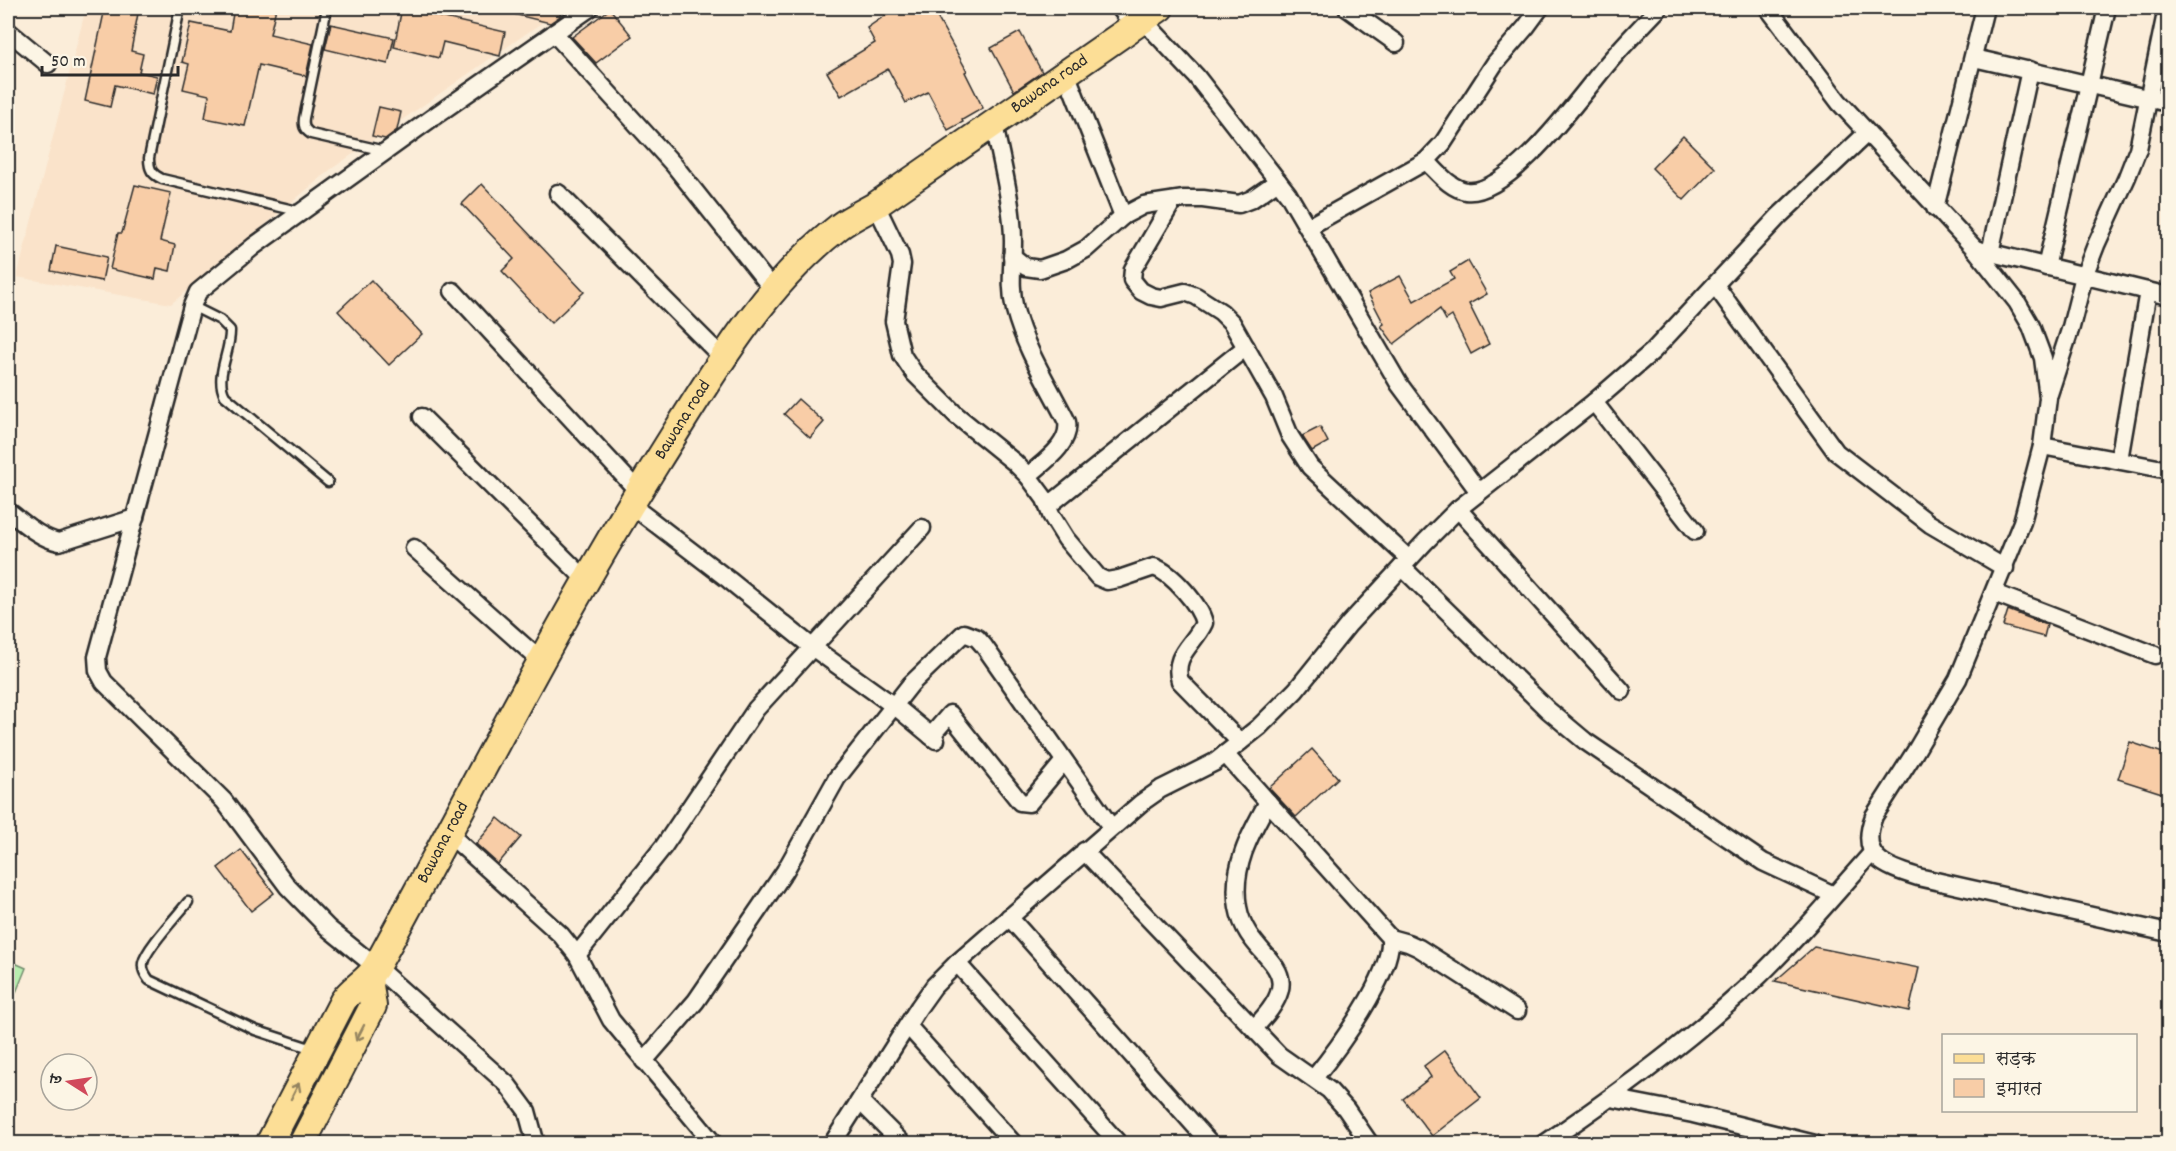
<svg xmlns="http://www.w3.org/2000/svg" width="2176" height="1151" font-family="Dekko,'Playpen Sans Deva',sans-serif">
<rect width="100%" height="100%" fill="#fbedd9"/>
<filter id="ink" filterUnits="userSpaceOnUse"><feTurbulence type="fractalNoise" baseFrequency=".0167" numOctaves="2"/><feDisplacementMap in="SourceGraphic" scale="12" xChannelSelector="R" yChannelSelector="G"/><feConvolveMatrix kernelMatrix="1 2 1 2 8 2 1 2 1" color-interpolation-filters="sRGB"/></filter>
<g filter="url(#ink)">
<path fill="#fae3ca" d="M 86,8 L 563,8 L 330,170 L 171,304 L 17,277 Z"/>
<path fill="#b8eeb0" stroke="#728c6e" stroke-width="1.5" d="M 8,960 L 26,968 L 8,1012 Z"/>
<g fill="#f8cda7" stroke="#2b2b2b" stroke-width="1.5">
<path d="M 105,8 L 139,8 L 131,51 L 143,54 L 139,72 L 157,76 L 153,94 L 115,85 L 110,107 L 85,101 Z"/>
<path d="M 234,8 L 276,8 L 270,34 L 313,44 L 306,76 L 259,65 L 245,126 L 205,118 L 209,95 L 183,89 L 189,64 L 182,62 L 191,23 L 230,31 Z"/>
<path d="M 402,8 L 505,32 L 500,56 L 443,42 L 439,58 L 394,47 Z"/>
<path d="M 510,8 L 552,8 L 561,10 L 560,16 L 550,23 L 509,13 Z"/>
<path d="M 896,8 L 932,8 L 967,71 L 965,72 L 983,108 L 962,120 L 963,122 L 948,130 L 928,92 L 906,103 L 888,69 L 841,96 L 827,72 L 875,43 L 867,28 Z"/>
<path d="M 610,9 L 632,36 L 596,63 L 572,37 Z"/>
<path d="M 331,24 L 394,38 L 388,64 L 325,49 Z"/>
<path d="M 1020,32 L 1042,72 L 1014,91 L 991,48 Z"/>
<path d="M 379,107 L 401,112 L 397,130 L 385,139 L 372,136 Z"/>
<path d="M 1683,136 L 1715,168 L 1684,200 L 1652,168 Z"/>
<path d="M 482,184 L 584,292 L 551,323 L 502,271 L 514,259 L 462,204 Z"/>
<path d="M 135,185 L 171,193 L 160,241 L 175,245 L 170,271 L 157,268 L 155,279 L 110,269 L 118,233 L 122,233 Z"/>
<path d="M 56,246 L 107,257 L 102,281 L 51,271 Z"/>
<path d="M 1468,261 L 1487,294 L 1469,304 L 1489,344 L 1471,354 L 1452,316 L 1446,320 L 1440,309 L 1394,344 L 1381,326 L 1384,324 L 1368,293 L 1400,276 L 1414,301 L 1454,279 L 1450,272 Z"/>
<path d="M 371,280 L 422,334 L 389,365 L 338,311 Z"/>
<path d="M 798,399 L 824,422 L 810,438 L 784,414 Z"/>
<path d="M 1320,427 L 1328,442 L 1312,451 L 1302,436 Z"/>
<path d="M 2008,610 L 2047,625 L 2044,637 L 2003,626 Z"/>
<path d="M 2130,742 L 2169,755 L 2169,784 L 2165,794 L 2118,779 Z"/>
<path d="M 1312,749 L 1338,778 L 1296,817 L 1269,788 Z"/>
<path d="M 498,818 L 521,837 L 498,864 L 476,844 Z"/>
<path d="M 241,850 L 274,893 L 251,911 L 218,868 Z"/>
<path d="M 1814,947 L 1919,968 L 1909,1011 L 1775,981 Z"/>
<path d="M 1445,1050 L 1481,1098 L 1432,1136 L 1403,1099 L 1431,1077 L 1424,1066 Z"/>
</g>
<g fill="none" stroke-linecap="round" stroke-linejoin="round">
<g stroke="#2b2b2b" stroke-width="13">
<g id="lane">
<path d="M 180,8 L 149,158 C 149,170 152,174 162,179 L 302,212"/>
<path d="M 327,8 L 304,118 C 303,126 304,129 311,134 L 385,151"/>
<path d="M 192,306 L 220,320 L 230,330 C 231,352 214,376 225,396 L 328,482"/>
<path d="M 188,902 C 178,915 146,948 143,963 C 142,970 145,974 149,980 L 255,1030 L 313,1049"/>
</g>
</g>
<g stroke="#2b2b2b" stroke-width="21">
<g id="street">
<path d="M 1120,8 L 1134,26"/>
<path d="M 1347,8 L 1396,43"/>
<path d="M 1768,8 L 1839,102 L 1975,249 L 2017,302 L 2031,326 L 2043,358 L 2048,398 L 2042,446 L 2022,522 L 1958,679 L 1915,752 L 1874,816 C 1858,858 1884,866 1918,877 L 2168,933"/>
<path d="M 1143,20 L 1196,76 L 1288,194 L 1399,384 L 1479,492"/>
<path d="M 8,31 L 48,64"/>
<path d="M 554,33 L 674,165 L 774,291"/>
<path d="M 1974,58 L 2168,103"/>
<path d="M 1066,73 L 1123,216"/>
<path d="M 994,124 C 1001,159 1013,206 1013,241 C 1013,265 1009,286 1015,310 C 1025,349 1049,386 1067,422 C 1071,445 1042,463 1028,476"/>
<path d="M 1426,161 C 1438,172 1449,188 1466,191 C 1510,197 1583,92 1609,62 C 1625,43 1642,26 1659,8"/>
<path d="M 558,193 L 722,357"/>
<path d="M 1173,201 L 1133,269 L 1132,280 L 1141,291 L 1151,296 L 1161,298 L 1185,292 L 1196,296 L 1221,312 L 1232,323 L 1274,397 L 1290,436 L 1310,467 L 1409,559"/>
<path d="M 876,205 L 900,255 L 902,264 L 894,321 L 902,355 L 914,373 L 956,415 L 1014,462 L 1028,476 L 1045,499 L 1051,515 L 1066,539 L 1098,577 L 1107,581 L 1119,579 L 1154,567 C 1172,573 1200,605 1204,623 C 1194,645 1172,655 1180,681 L 1240,742"/>
<path d="M 1935,208 L 1985,8"/>
<path d="M 1308,227 L 1426,161 L 1443,143 L 1495,63 L 1526,27 L 1540,8"/>
<path d="M 1975,249 L 2168,296"/>
<path d="M 1990,253 L 2030,70"/>
<path d="M 1012,256 L 1026,267 L 1040,269 L 1066,260 L 1086,249 L 1123,216 L 1144,205 L 1184,199 L 1203,199 L 1239,204 L 1252,199 L 1278,181"/>
<path d="M 2046,267 L 2107,8"/>
<path d="M 1715,285 L 1836,452 L 1930,524 L 2005,568"/>
<path d="M 453,291 L 638,491"/>
<path d="M 2049,394 L 2071,327 L 2084,276 L 2096,245 L 2127,177 L 2138,149 L 2167,8"/>
<path d="M 1594,402 L 1695,531"/>
<path d="M 422,417 L 586,580"/>
<path d="M 2042,446 L 2168,470"/>
<path d="M 2119,460 L 2148,291"/>
<path d="M 631,505 L 729,580 L 812,647 L 901,711 L 936,740"/>
<path d="M 1048,506 L 1246,347"/>
<path d="M 1458,509 L 1622,691"/>
<path d="M 8,511 C 23,522 39,538 59,542 L 135,518"/>
<path d="M 414,548 L 540,660"/>
<path d="M 1402,567 L 1548,710 L 1585,741 L 1763,862 L 1834,895"/>
<path d="M 1994,593 L 2155,655"/>
<path d="M 931,736 L 950,714 L 1020,802 L 1029,803 L 1064,761"/>
<path d="M 1225,754 L 1390,938 C 1393,974 1337,1050 1314,1078"/>
<path d="M 449,834 L 561,935 L 577,955 L 611,1020 L 714,1144"/>
<path d="M 1084,851 L 1279,1055 L 1329,1090 L 1346,1109 L 1370,1144"/>
<path d="M 1009,917 L 1211,1144"/>
<path d="M 1390,938 L 1408,943 L 1419,948 L 1517,1011"/>
<path d="M 577,955 L 664,846 L 756,709 L 922,528"/>
<path d="M 957,963 L 1119,1144"/>
<path d="M 908,1026 L 1014,1144"/>
<path d="M 1254,1028 C 1318,964 1248,964 1238,907 C 1231,868 1250,834 1268,802"/>
<path d="M 644,1061 L 696,1001 L 785,871 L 837,778 L 911,684 L 964,633 L 977,638 L 984,646 L 1111,827"/>
<path d="M 1611,1098 L 1693,1114 L 1815,1144"/>
<path d="M 860,1101 L 903,1144"/>
<path d="M 536,1144 L 527,1111 L 507,1084 L 376,967 L 329,929 L 288,887 L 224,801 L 104,682 L 98,671 L 97,657 L 192,306 L 198,292 L 254,246 L 432,118 L 590,8"/>
<path d="M 832,1144 L 919,1007 L 934,986 L 957,963 L 1141,803 L 1161,789 L 1215,762 L 1259,727 L 1296,690 L 1349,624 L 1425,542 L 1458,509 L 1594,402 L 1653,351 L 1779,216 L 1867,133"/>
<path d="M 1544,1144 C 1619,1093 1691,1040 1757,978 C 1798,939 1834,895 1872,853"/>
</g>
</g>
<g stroke="#2b2b2b" stroke-width="30">
<g id="primary">
<path id="s1" d="M 269,1144 L 343,1001 C 352,987 367,982 376,967 C 469,798 555,625 657,462 C 710,378 760,288 840,226 C 851,218 864,212 876,205 L 1160,8"/>
<path d="M 302,1144 L 373,1006 L 369,978"/>
</g>
</g>
<use href="#lane" stroke="#fcf5e5" stroke-width="8"/>
<use href="#street" stroke="#fcf5e5" stroke-width="16"/>
<use href="#primary" stroke="#fcde96" stroke-width="26"/>
</g>
<defs><path id="oneway-shaft" d="M-6 0H5M1.5-3L5.5 0L1.5 3" fill="none" stroke-width="1.6" stroke-linecap="round" stroke-linejoin="round" transform="scale(1.5)"/></defs>
<g stroke="#948460">
<use href="#oneway-shaft" transform="translate(360 1033) rotate(117)"/>
<use href="#oneway-shaft" transform="translate(295 1091) rotate(-63)"/>
</g>
</g>
<g text-anchor="middle" dominant-baseline="central" stroke-width="5" stroke-linejoin="round" paint-order="stroke">
<g font-size="18" fill="#2b2b2b" stroke="#fcf5e5">
<text stroke="none"><textPath href="#s1" startOffset="1340">Bawana road</textPath></text>
<text stroke="none"><textPath href="#s1" startOffset="836">Bawana road</textPath></text>
<text stroke="none"><textPath href="#s1" startOffset="350">Bawana road</textPath></text>
</g>
</g>
<rect width="2176" height="1151" fill="none" stroke="#fcf5e5" stroke-width="30"/>
<rect x="15" y="15" width="2146" height="1121" fill="none" stroke="#2b2b2b" stroke-width="2" filter="url(#ink)"/>
<rect x="1942" y="1034" width="195" height="78" fill="#fcf5e5" stroke="#a8a49b" stroke-width="1.5"/>
<rect x="1954" y="1054" width="30" height="9" fill="#fcde96" stroke="#a8a49b" stroke-width="1.5"/>
<text x="1996" y="1064" font-size="18" fill="#2b2b2b">सड़क</text>
<rect x="1954" y="1079" width="30" height="18" fill="#f8cda7" stroke="#a8a49b" stroke-width="1.5"/>
<text x="1996" y="1094" font-size="18" fill="#2b2b2b">इमारत</text>
<g transform="translate(69 1082) rotate(282)"><circle r="28" fill="#fcf5e5" stroke="#a8a49b" stroke-width="1.5"/>
<path d="M0-4.5L10 22L0 15L-10 22Z" fill="#d1495b"/>
<text y="-9" font-size="16" font-weight="bold" text-anchor="middle" fill="#2b2b2b">उ</text>
</g>
<path d="M42 66v9h136v-9" fill="none" stroke="#2b2b2b" stroke-width="3"/>
<text x="51" y="66" font-size="18" fill="#2b2b2b" stroke="#fcf5e5" stroke-width="4.5" paint-order="stroke">50 m</text>
</svg>
